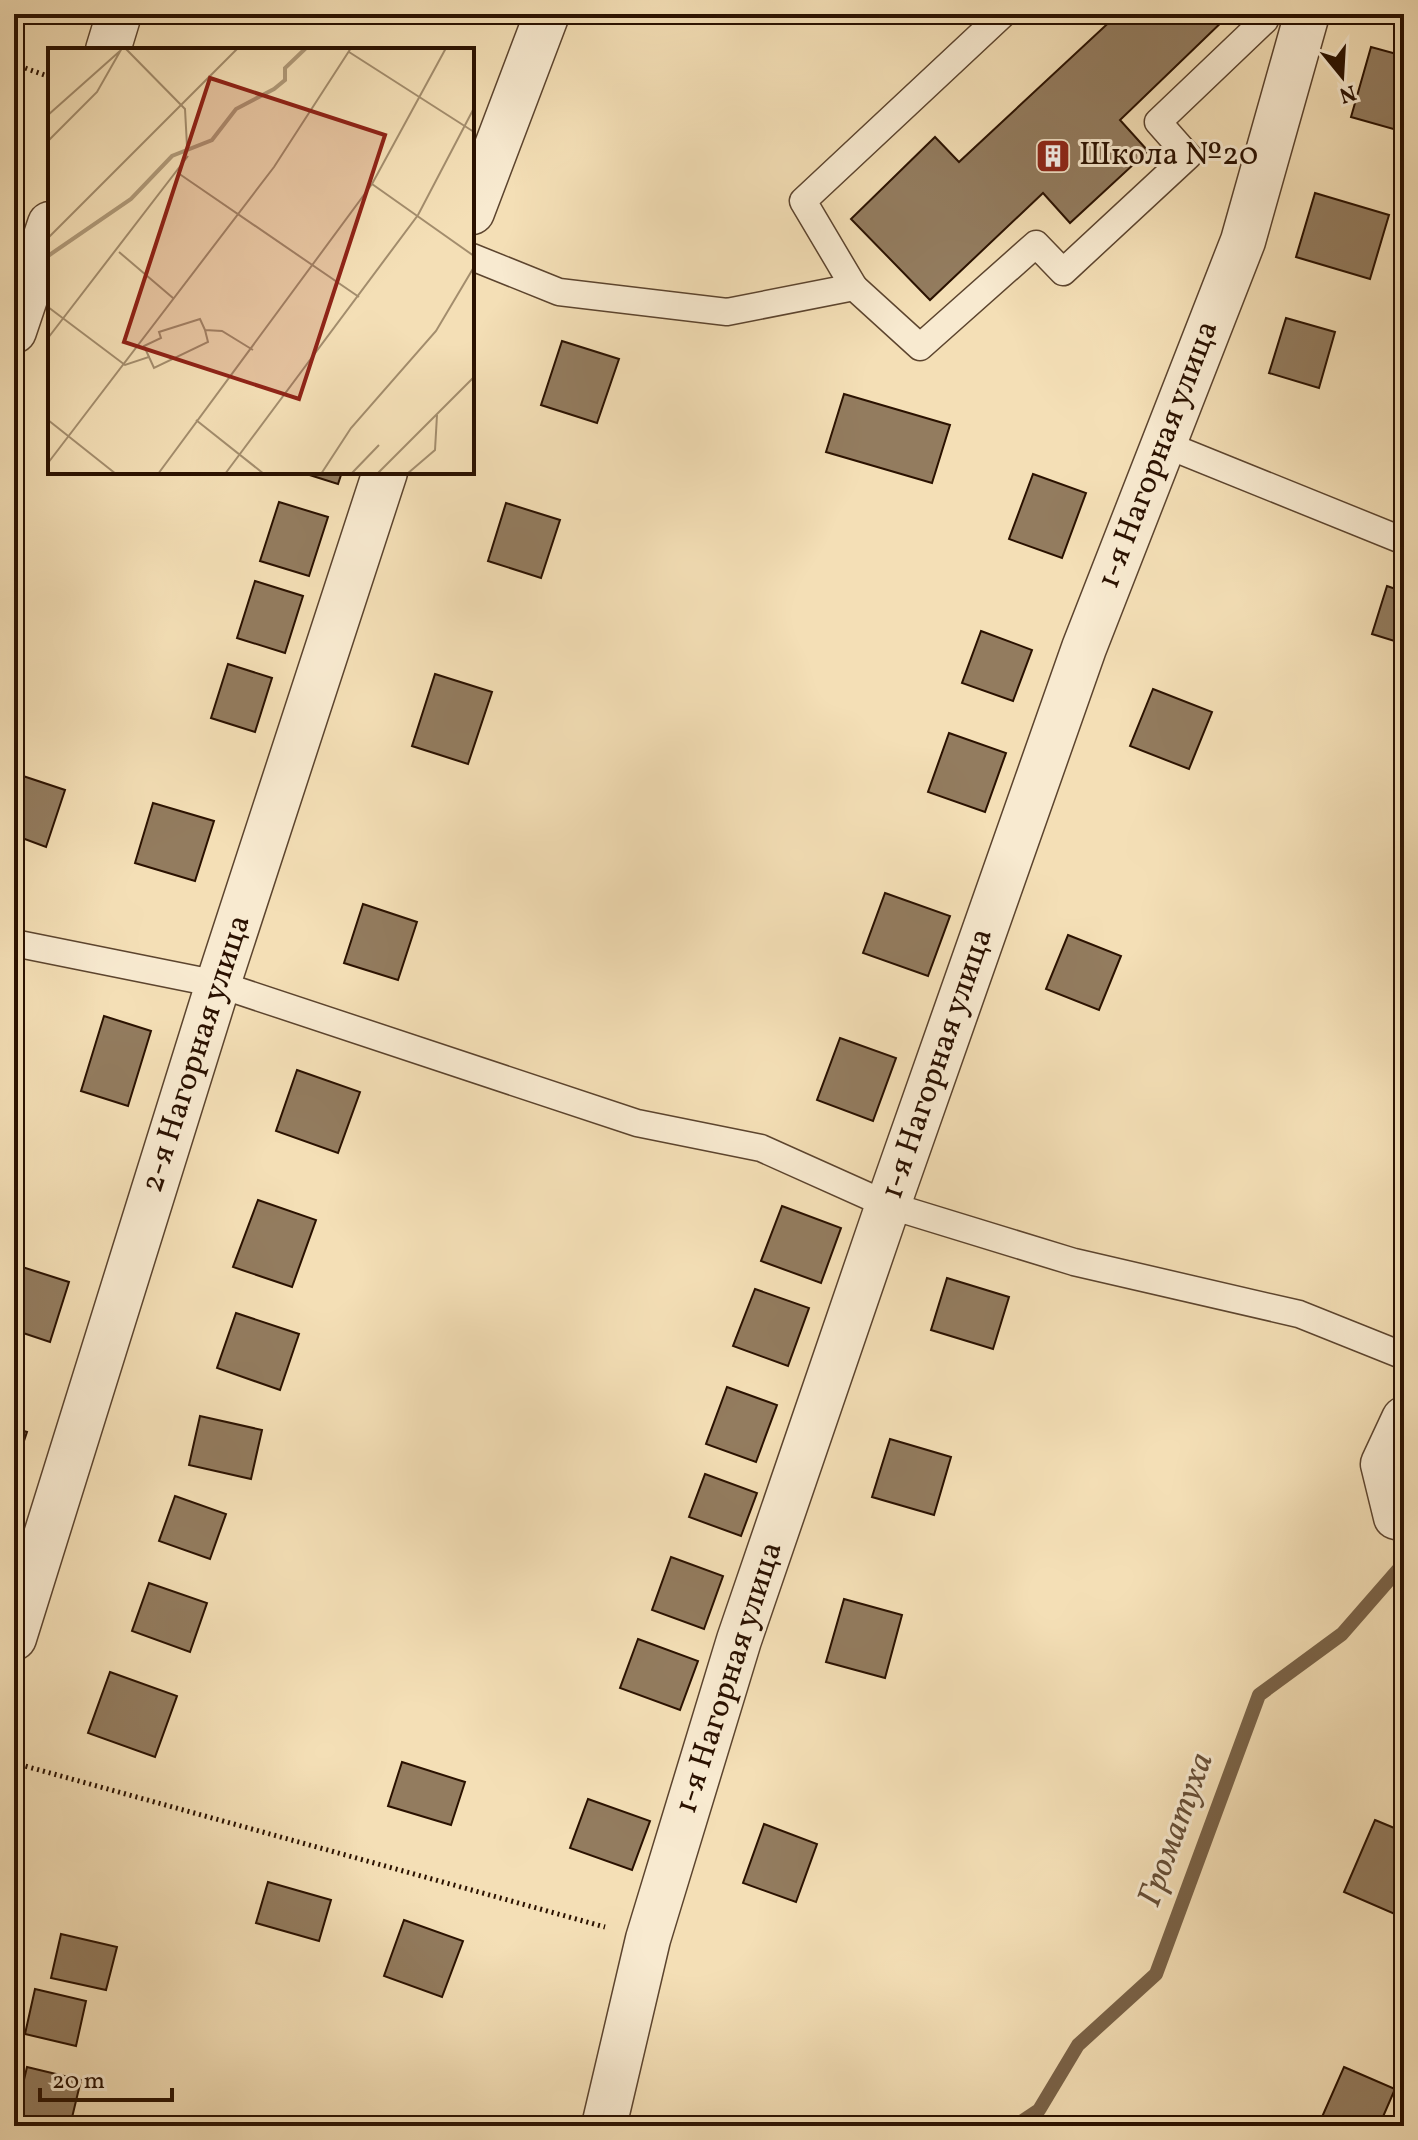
<svg xmlns="http://www.w3.org/2000/svg" width="1418" height="2140" font-family="Vollkorn,serif">
<rect width="100%" height="100%" fill="#f4dfb6"/>
<filter id="stains"><feTurbulence type="fractalNoise" baseFrequency=".0025" numOctaves="4"/><feColorMatrix values="0 0 0 0 .2 0 0 0 0 .09 0 0 0 0 .02 0 0 0 .5 -.17"/></filter>
<radialGradient id="worn" r=".72"><stop offset=".6" stop-color="#630" stop-opacity="0"/><stop offset="1" stop-color="#630" stop-opacity=".3"/></radialGradient>
<g fill="none" stroke-linecap="round" stroke-linejoin="round">
<path stroke="#7a6348" stroke-width="14" d="M 1015,2126 L 1039,2110 L 1078,2045 L 1156,1974 L 1259,1695 L 1342,1634 L 1404,1563"/>
</g>
<g fill="#937c5f" stroke="#2a1100" stroke-width="2">
<path d="M 1118,14 L 1226,14 L 1228,16 L 1120,120 L 1148,151 L 1070,223 L 1043,193 L 930,300 L 851,219 L 935,137 L 959,162 Z"/>
<path d="M 1371,47 L 1404,56 L 1404,132 L 1351,117 Z"/>
<path d="M 1315,193 L 1389,215 L 1370,279 L 1296,257 Z"/>
<path d="M 1286,318 L 1335,332 L 1319,388 L 1269,373 Z"/>
<path d="M 562,341 L 619,359 L 597,423 L 541,405 Z"/>
<path d="M 844,394 L 950,425 L 932,483 L 826,452 Z"/>
<path d="M 300,472 L 342,472 L 338,484 Z"/>
<path d="M 1033,474 L 1086,493 L 1062,558 L 1009,539 Z"/>
<path d="M 279,502 L 328,517 L 309,576 L 260,561 Z"/>
<path d="M 506,503 L 560,520 L 541,578 L 488,561 Z"/>
<path d="M 255,581 L 303,596 L 285,653 L 237,638 Z"/>
<path d="M 1387,586 L 1404,592 L 1404,644 L 1372,634 Z"/>
<path d="M 981,631 L 1032,650 L 1013,701 L 962,683 Z"/>
<path d="M 228,664 L 272,678 L 255,732 L 211,718 Z"/>
<path d="M 435,674 L 492,692 L 468,764 L 412,746 Z"/>
<path d="M 1153,689 L 1212,712 L 1189,769 L 1130,746 Z"/>
<path d="M 949,733 L 1006,753 L 985,812 L 928,792 Z"/>
<path d="M 14,773 L 65,790 L 46,847 L 14,835 Z"/>
<path d="M 153,803 L 214,821 L 195,881 L 135,863 Z"/>
<path d="M 885,893 L 950,916 L 928,976 L 863,953 Z"/>
<path d="M 363,904 L 417,922 L 398,980 L 344,963 Z"/>
<path d="M 1068,935 L 1121,956 L 1099,1010 L 1046,989 Z"/>
<path d="M 104,1016 L 151,1031 L 128,1106 L 81,1091 Z"/>
<path d="M 840,1038 L 896,1058 L 873,1121 L 817,1100 Z"/>
<path d="M 297,1070 L 360,1092 L 338,1153 L 276,1131 Z"/>
<path d="M 258,1200 L 316,1220 L 292,1287 L 233,1267 Z"/>
<path d="M 782,1206 L 841,1228 L 821,1283 L 761,1261 Z"/>
<path d="M 16,1265 L 69,1282 L 50,1342 L 14,1330 L 14,1270 Z"/>
<path d="M 947,1278 L 1009,1297 L 993,1349 L 931,1330 Z"/>
<path d="M 755,1289 L 809,1308 L 788,1366 L 733,1346 Z"/>
<path d="M 236,1313 L 299,1334 L 280,1390 L 217,1368 Z"/>
<path d="M 727,1387 L 777,1405 L 756,1462 L 706,1444 Z"/>
<path d="M 200,1416 L 262,1430 L 251,1479 L 189,1465 Z"/>
<path d="M 14,1428 L 27,1432 L 14,1471 Z"/>
<path d="M 890,1439 L 951,1457 L 934,1515 L 872,1497 Z"/>
<path d="M 705,1474 L 757,1493 L 741,1536 L 689,1517 Z"/>
<path d="M 175,1496 L 226,1514 L 210,1559 L 159,1541 Z"/>
<path d="M 671,1557 L 723,1576 L 704,1629 L 652,1610 Z"/>
<path d="M 149,1583 L 207,1603 L 190,1652 L 132,1631 Z"/>
<path d="M 844,1599 L 902,1615 L 885,1678 L 826,1662 Z"/>
<path d="M 638,1639 L 698,1661 L 680,1710 L 620,1688 Z"/>
<path d="M 110,1672 L 177,1696 L 155,1757 L 88,1733 Z"/>
<path d="M 402,1762 L 465,1782 L 451,1825 L 388,1806 Z"/>
<path d="M 588,1799 L 650,1821 L 632,1870 L 570,1848 Z"/>
<path d="M 1375,1820 L 1404,1832 L 1404,1918 L 1344,1892 Z"/>
<path d="M 764,1824 L 817,1844 L 796,1902 L 743,1883 Z"/>
<path d="M 268,1882 L 331,1900 L 319,1941 L 256,1923 Z"/>
<path d="M 404,1920 L 463,1941 L 442,1997 L 384,1976 Z"/>
<path d="M 61,1934 L 117,1947 L 106,1990 L 51,1978 Z"/>
<path d="M 35,1989 L 86,2001 L 76,2046 L 25,2034 Z"/>
<path d="M 27,2067 L 81,2080 L 70,2126 L 31,2126 L 14,2122 Z"/>
<path d="M 1344,2067 L 1395,2089 L 1379,2126 L 1318,2126 Z"/>
</g>
<g fill="none" stroke-linecap="round" stroke-linejoin="round">
<g stroke="#5c442e" stroke-width="29">
<g id="service">
<path d="M 472,257 L 559,292 L 727,312 L 854,287 L 920,347 L 1036,244 L 1063,272 L 1188,156 L 1158,122 L 1265,20 L 1260,14"/>
<path d="M 854,287 L 803,201 L 1003,14"/>
<path d="M 1164,444 L 1404,541"/>
<path d="M 14,943 L 218,984 L 637,1123 L 761,1148 L 888,1205 L 1074,1262 L 1299,1314 L 1404,1356"/>
</g>
</g>
<g stroke="#5c442e" stroke-width="47">
<g id="minor">
<path d="M 108,50 L 119,14"/>
<path d="M 472,212 L 547,14"/>
<path d="M 14,331 L 50,224"/>
<path d="M 1396,1517 L 1383,1464 L 1404,1419"/>
<path d="M 14,1638 L 218,984 L 385,472"/>
<path d="M 604,2126 L 648,1939 L 739,1640 L 888,1205 L 1084,648 L 1243,241 L 1307,14"/>
</g>
</g>
<g stroke="#2a1100" stroke-width="5" stroke-dasharray="2 4" stroke-linecap="butt">
<path d="M 14,64 L 50,77"/>
<path d="M 14,1763 L 605,1927"/>
</g>
<use href="#service" stroke="#f8ead0" stroke-width="26"/>
<use href="#minor" stroke="#f8ead0" stroke-width="44"/>
</g>
<defs>
<g id="building-square" transform="scale(1.8)"><rect x="-9" y="-9" width="18" height="18" rx="4" fill="#8f2418" stroke="#f8ead0"/><path d="M-4-6H4V6H1V3H-1V6H-4ZM-2.5-4.3h1.7v1.8h-1.7ZM.8-4.3h1.7v1.8H.8ZM-2.5-1h1.7V.8h-1.7ZM.8-1h1.7V.8H.8Z" fill="#fff"/></g>
</defs>
<g fill-rule="evenodd">
<use href="#building-square" x="1053" y="156"/>
</g>
<g text-anchor="middle" dominant-baseline="central" stroke-width="6" stroke-linejoin="round" paint-order="stroke">
<g font-size="32" fill="#2a1100" stroke="#f8ead0" text-anchor="start">
<text x="1079" y="156">Школа №20</text>
</g>
<g font-size="32" fill="#2a1100" stroke="#f8ead0">
<text transform="translate(1159 455) rotate(-69)">1-я Нагорная улица</text>
<text transform="translate(197 1054) rotate(-72)">2-я Нагорная улица</text>
<text transform="translate(938 1064) rotate(-71)">1-я Нагорная улица</text>
<text transform="translate(730 1678) rotate(-72)">1-я Нагорная улица</text>
</g>
<g font-size="34" font-style="italic" fill="#664e36" stroke="#f8ead0">
<text transform="translate(1177 1830) rotate(-70)">Громатуха</text>
</g>
</g>
<g transform="translate(48 48)">
<rect width="426" height="426" fill="#f4dfb6"/>
<path fill="none" stroke="#af9978" stroke-width="4" d="M 0,208 L 83,151 L 124,108 L 164,92 L 188,61 L 226,41 L 237,32 L 237,20 L 258,0"/>
<path fill="none" stroke="#a38d6d" stroke-width="2" d="M 77,0 L 137,61 L 139,98M 301,4 L 426,84M 0,67 L 72,3M 0,93 L 49,44 L 74,0M 130,125 L 311,249M 324,136 L 426,208M 0,190 L 190,0M 71,204 L 125,250M 0,259 L 77,317 L 101,309 L 96,298 L 113,290 L 111,284 L 152,271 L 157,282 L 174,283 L 205,302M 0,290 L 140,108M 101,309 L 106,320 L 160,294 L 157,282M 0,372 L 68,426M 148,372 L 216,426M 0,415 L 226,119 L 303,0M 110,426 L 324,136 L 398,0M 177,426 L 370,167 L 426,60M 273,426 L 303,380 L 388,283 L 426,219M 303,426 L 331,397M 329,426 L 426,329M 359,426 L 387,402 L 389,367"/>
<path fill="#8f2418" fill-opacity="0.15" stroke="#8f2418" stroke-width="4" d="M 162,30 L 337,87 L 251,351 L 76,294 Z"/>
<rect width="426" height="426" fill="none" stroke="#2a1100" stroke-width="4"/>
</g>
<rect width="1418" height="2140" fill="none" stroke="#f4dfb6" stroke-width="48"/>
<rect x="16" y="16" width="1386" height="2108" fill="none" stroke="#2a1100" stroke-width="4"/>
<rect x="24" y="24" width="1370" height="2092" fill="none" stroke="#2a1100" stroke-width="2"/>
<g transform="translate(1342 76) rotate(162)" stroke="#f8ead0" stroke-width="6" paint-order="stroke">
<path d="M0-6L14 30L0 20L-14 30Z" fill="#2a1100"/>
<text y="-12" font-size="22" font-weight="bold" text-anchor="middle" fill="#2a1100">N</text>
</g>
<path d="M40 2088v12h132v-12" fill="none" stroke="#2a1100" stroke-width="4"/>
<text x="52" y="2088" font-size="24" fill="#2a1100" stroke="#f8ead0" stroke-width="6" paint-order="stroke">20 m</text>
<rect width="100%" height="100%" filter="url(#stains)"/>
<rect width="100%" height="100%" fill="url(#worn)"/>
</svg>
